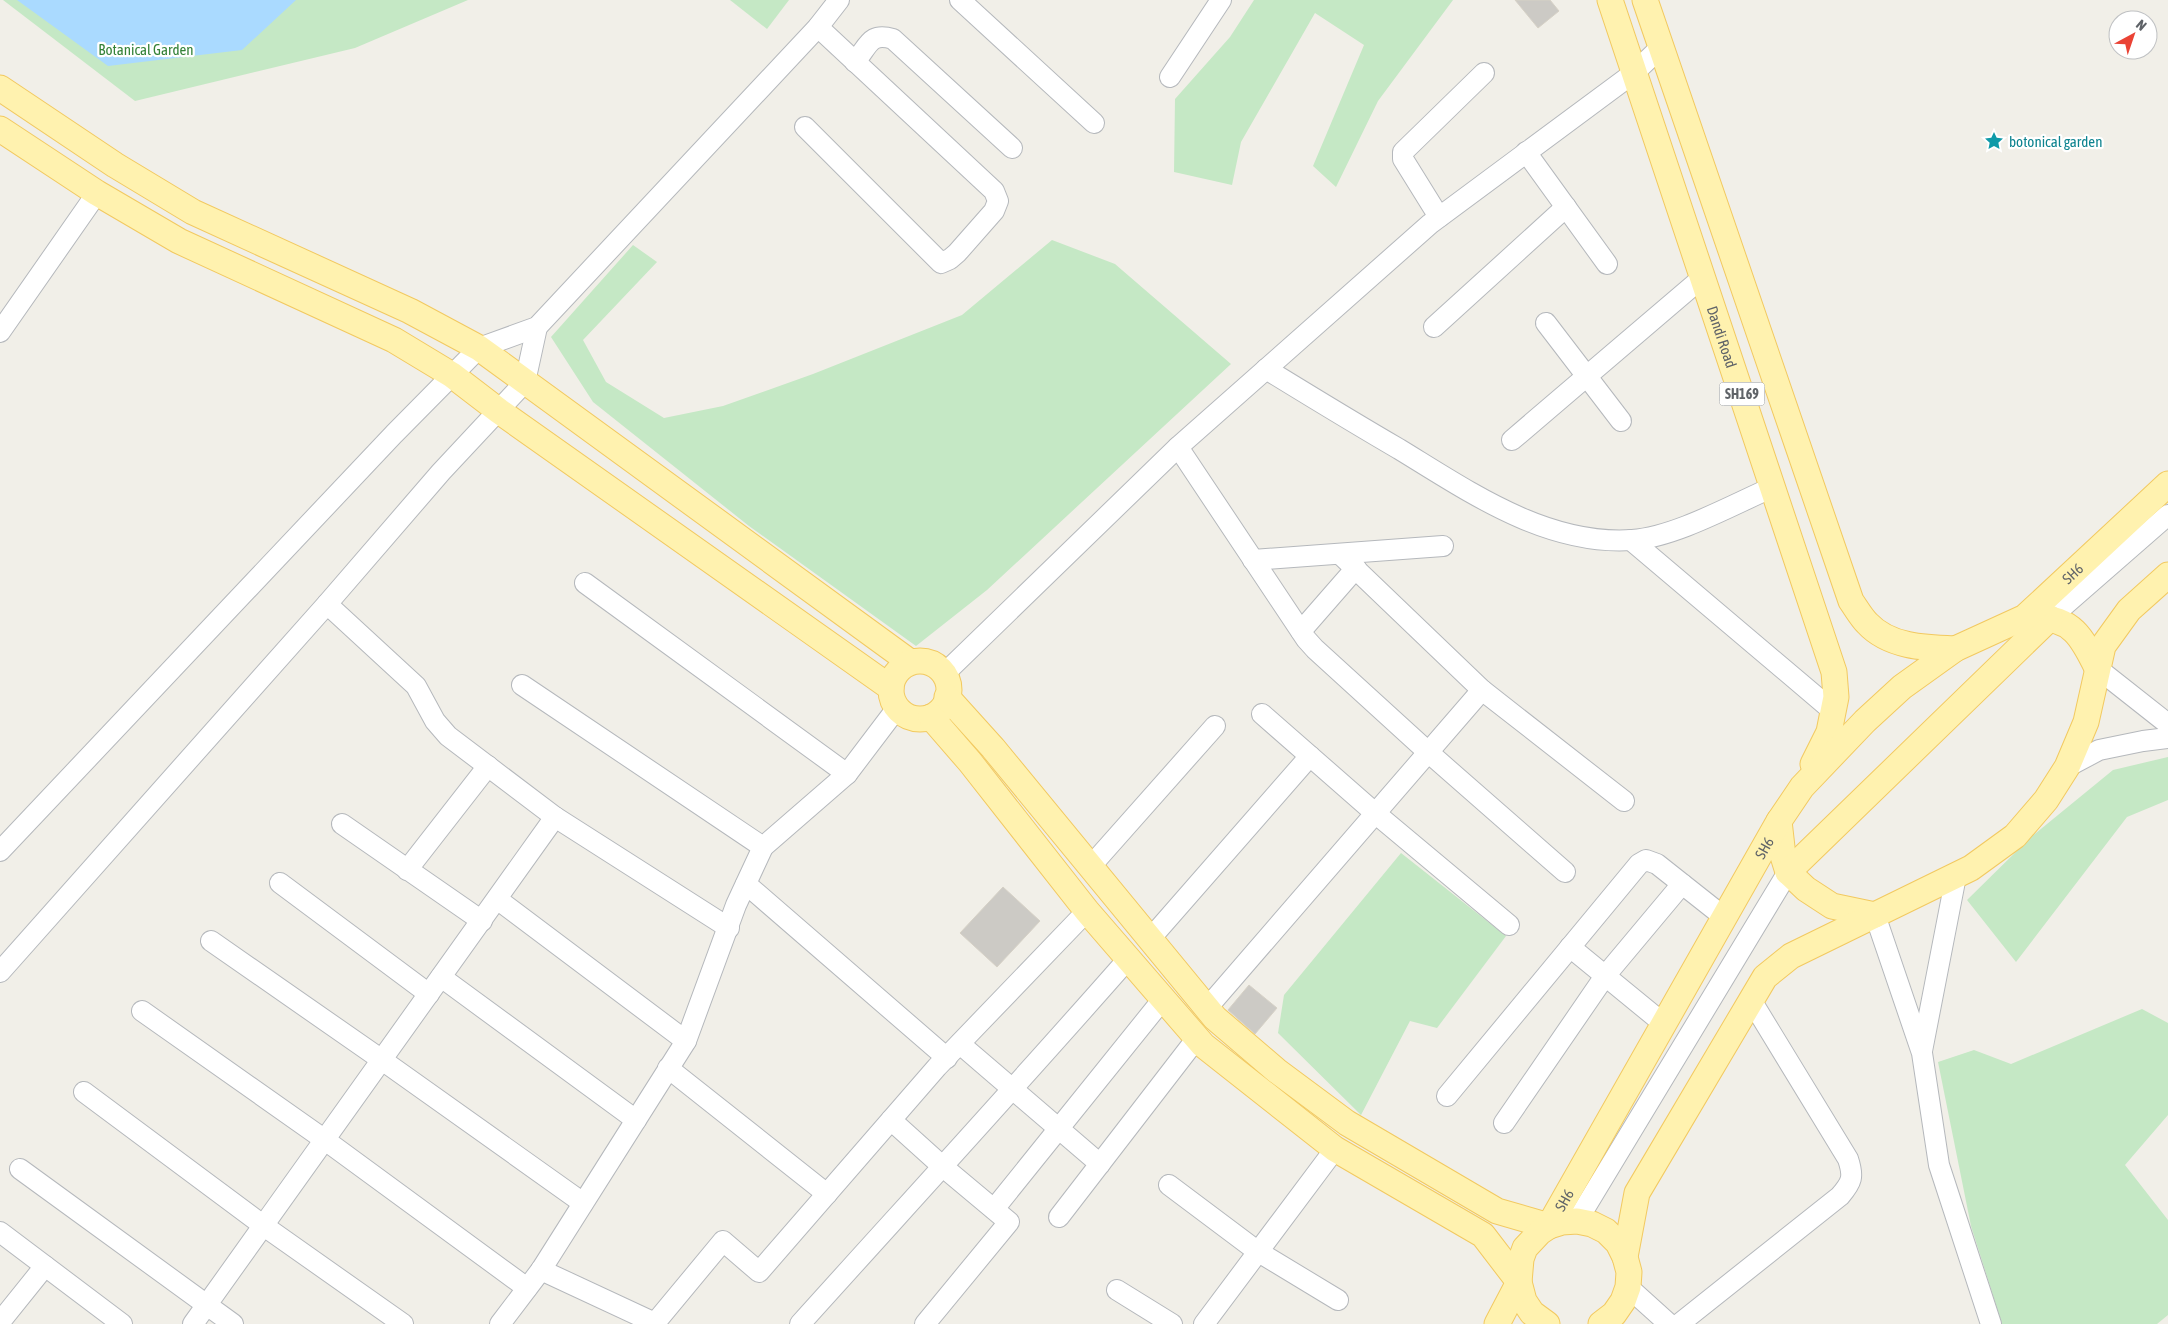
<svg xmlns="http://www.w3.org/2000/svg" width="2168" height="1324" font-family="'Asap Condensed',sans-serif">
<rect width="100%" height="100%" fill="#f1efe8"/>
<g fill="#c5e8c5">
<path d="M 3,0 L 468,0 L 355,48 L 135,101 Z"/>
<path d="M 730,0 L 789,0 L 767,29 Z"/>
<path d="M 1254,0 L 1453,0 L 1378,101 L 1336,187 L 1313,166 L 1364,45 L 1315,13 L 1241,142 L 1232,185 L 1174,172 L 1175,99 L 1230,37 Z"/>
<path d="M 1052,240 L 1115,264 L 1231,364 L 987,590 L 916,646 L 749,526 L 593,402 L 551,337 L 633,245 L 657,262 L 583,340 L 606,382 L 664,418 L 723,406 L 813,374 L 962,315 Z"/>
<path d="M 2168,757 L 2168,800 L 2127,817 L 2016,962 L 1967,900 L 2031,837 L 2113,770 Z"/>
<path d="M 1401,853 L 1506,936 L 1437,1028 L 1410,1021 L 1361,1115 L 1278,1033 L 1284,995 Z"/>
<path d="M 2142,1009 L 2168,1023 L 2168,1115 L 2125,1165 L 2168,1220 L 2168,1315 L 2157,1324 L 2002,1324 L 1971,1226 L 1938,1062 L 1974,1050 L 2011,1064 Z"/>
</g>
<path fill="#aadaff" d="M 17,0 L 296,0 L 242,50 L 108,66 Z"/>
<g fill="#cccac5" stroke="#d6d1c6">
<path d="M 1515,0 L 1550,0 L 1559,11 L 1538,28 Z"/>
<path d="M 1003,887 L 1040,921 L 997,967 L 960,933 Z"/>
<path d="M 1249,985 L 1277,1008 L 1255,1034 L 1228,1010 Z"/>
</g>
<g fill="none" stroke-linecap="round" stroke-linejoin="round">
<g stroke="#b5b8bc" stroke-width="22">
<g id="minor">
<path d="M 960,0 L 1094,123"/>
<path d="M 855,62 C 869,45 870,32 893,39 L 1012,148"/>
<path d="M 1170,77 L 1221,0"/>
<path d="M 805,127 L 941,263 L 950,259 L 957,253 L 994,211 L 998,201 L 994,191 L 818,27"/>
<path d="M 1526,152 L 1607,264"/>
<path d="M 1439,217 L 1403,159 L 1403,152 L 1484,73"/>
<path d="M 1546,323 L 1621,421"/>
<path d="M 1434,327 L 1566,207"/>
<path d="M 0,332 L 97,193"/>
<path d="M 1266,369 C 1310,396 1354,423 1399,449 C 1468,491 1546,546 1632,540 C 1675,537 1732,505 1773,487"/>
<path d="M 1512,440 L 1703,277"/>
<path d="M 1178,447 L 1306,639 L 1315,649 L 1428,752 L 1565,872"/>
<path d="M 1631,540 L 1833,711"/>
<path d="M 1340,554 L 1482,690 L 1624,801"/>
<path d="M 1253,560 L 1443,546"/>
<path d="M 585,583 L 847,774"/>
<path d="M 327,604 L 416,686 L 435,721 L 448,736 L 555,817 L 729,928"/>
<path d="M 2050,618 L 2168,515"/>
<path d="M 1301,631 L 1356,568"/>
<path d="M 2097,668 L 2168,724"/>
<path d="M 944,674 L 1178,447 L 1430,224 L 1635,72 L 1661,47"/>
<path d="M 522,685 L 763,847"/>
<path d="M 1262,714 L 1375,813 L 1509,925"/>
<path d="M 2067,767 L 2099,750 L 2143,741 L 2168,738"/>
<path d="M 342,824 L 482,921"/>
<path d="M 0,851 L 394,434 L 479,348 L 537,327 L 818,27 L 839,0"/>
<path d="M 1090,867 L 1215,726"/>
<path d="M 407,870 L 488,766"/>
<path d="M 280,883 L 429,994"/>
<path d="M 746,884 L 947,1058"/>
<path d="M 497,899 L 686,1041"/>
<path d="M 1875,915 L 1922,1053 L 1939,1165 L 1991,1324"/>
<path d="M 1150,939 L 1310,756"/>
<path d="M 211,941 L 382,1060 L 583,1203"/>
<path d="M 1570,947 L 1664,1024"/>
<path d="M 0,972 L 327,604 L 441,472 L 525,382 L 537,327"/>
<path d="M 441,977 L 636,1120"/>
<path d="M 1207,1008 L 1482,690"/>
<path d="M 142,1011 L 325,1140 L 527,1288"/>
<path d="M 960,1044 L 1100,1164"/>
<path d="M 1922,1051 L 1956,876"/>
<path d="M 668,1068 L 827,1194"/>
<path d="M 84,1092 L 264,1226 L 403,1324"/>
<path d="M 1447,1096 L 1639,864 L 1646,860 L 1657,864 L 1724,917"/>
<path d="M 891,1120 L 942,1166 L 1009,1222 L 925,1324"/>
<path d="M 1504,1123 L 1605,976 L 1682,884"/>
<path d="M 20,1169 L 233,1324"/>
<path d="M 1169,1185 L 1257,1251 L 1338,1300"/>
<path d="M 994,1209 L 1163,999"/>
<path d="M 1059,1217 L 1197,1038"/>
<path d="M 1577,1221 L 1788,872"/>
<path d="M 0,1232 L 122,1324"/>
<path d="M 541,1270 L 657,1324"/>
<path d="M 1628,1287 L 1669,1324"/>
<path d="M 1117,1290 L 1172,1324"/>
<path d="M 0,1322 L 45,1266"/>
<path d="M 655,1323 L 723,1241 L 759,1272 L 937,1067 L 1087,911"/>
<path d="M 193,1324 L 555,817"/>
<path d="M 500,1324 L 541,1270 L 686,1041 L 736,905 L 763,847 L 847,774 L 897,708"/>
<path d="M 800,1324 C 910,1202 1020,1082 1128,959"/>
<path d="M 1204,1324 L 1335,1149"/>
<path d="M 1679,1324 L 1840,1196 C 1852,1182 1854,1177 1848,1159 L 1751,1000"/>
</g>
</g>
<g stroke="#f2c960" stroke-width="27">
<g id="major">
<path id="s1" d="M 1610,0 L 1834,672 L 1836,697 L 1829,732 L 1813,764"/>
<path d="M 1645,0 L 1851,601 C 1856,608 1861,617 1867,623 C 1889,647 1925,648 1955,649"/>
<path d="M 0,88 L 115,165 L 193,212 L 410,311 L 479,348 L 910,662"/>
<path d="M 0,129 L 97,193 L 179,241 L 394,340 L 452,375 L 499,411 L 891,688"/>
<path d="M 2035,617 C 2072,618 2082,637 2097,668"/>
<circle cx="920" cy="690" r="29"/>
<path d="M 947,697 L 993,748 L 1215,1018 L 1277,1071 L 1347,1123 L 1497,1211 L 1549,1226 L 1562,1222 L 1577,1221 L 1592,1224 L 1606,1231 L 1618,1243 L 1625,1257"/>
<path d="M 931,717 L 970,762 L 1087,911 L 1203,1045 L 1335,1149 L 1483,1235 L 1519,1282 L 1524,1301 L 1532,1313 L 1547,1324"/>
<path d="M 1779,821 L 1783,856 L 1788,872 L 1806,889 L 1832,906 L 1875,915"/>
<path d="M 1788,872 L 2050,618"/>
<path id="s2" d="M 1497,1324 L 1519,1282 L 1521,1259 L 1525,1248 L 1540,1232 L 1549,1226 L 1779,821 L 1802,787 L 1865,721 L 1902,687 L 1955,649 L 2025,617 L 2168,484"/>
<path d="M 1601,1324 L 1614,1314 L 1623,1301 L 1628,1287 L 1629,1272 L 1625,1257 L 1637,1193 L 1765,977 L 1791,956 L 1971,868 L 2015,836 L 2046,800 L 2067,767 L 2086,722 L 2103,646 L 2129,610 L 2168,575"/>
</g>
</g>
<use href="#minor" stroke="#fff" stroke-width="20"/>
<use href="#major" stroke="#fff2af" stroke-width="25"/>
</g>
<defs>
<g id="sight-bare" transform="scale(1.5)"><path d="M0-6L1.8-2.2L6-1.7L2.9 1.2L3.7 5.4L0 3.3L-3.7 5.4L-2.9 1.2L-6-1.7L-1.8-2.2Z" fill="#0f9aa8" stroke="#fff" stroke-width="2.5" paint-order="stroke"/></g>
</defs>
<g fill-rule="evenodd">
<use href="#sight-bare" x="1994" y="141"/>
</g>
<g text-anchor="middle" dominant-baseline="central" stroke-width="4.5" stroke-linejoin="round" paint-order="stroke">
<rect fill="#fff" stroke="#8f9295" stroke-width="1" x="1719.5" y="382.5" width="45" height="23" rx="4"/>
<g font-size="14" font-weight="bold" fill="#5f6368">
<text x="1742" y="394">SH169</text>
</g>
<g font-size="15" fill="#348238" stroke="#fff">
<text x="146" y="49">Botanical Garden</text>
</g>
<g font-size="15" fill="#0d838f" stroke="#fff" text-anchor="start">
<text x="2009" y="141">botonical garden</text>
</g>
<g font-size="15" fill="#5f6368" stroke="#fff">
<text stroke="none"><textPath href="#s1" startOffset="355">Dandi Road</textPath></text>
<text stroke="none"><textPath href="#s2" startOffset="970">SH6</textPath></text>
<text stroke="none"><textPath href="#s2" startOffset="550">SH6</textPath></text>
<text stroke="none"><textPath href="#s2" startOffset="145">SH6</textPath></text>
</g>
</g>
<g transform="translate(2133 35) rotate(40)"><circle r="24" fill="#ffffff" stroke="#bfc1c3"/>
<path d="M0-4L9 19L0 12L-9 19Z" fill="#ea4335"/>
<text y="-8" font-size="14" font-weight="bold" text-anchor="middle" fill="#5f6368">N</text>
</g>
</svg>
